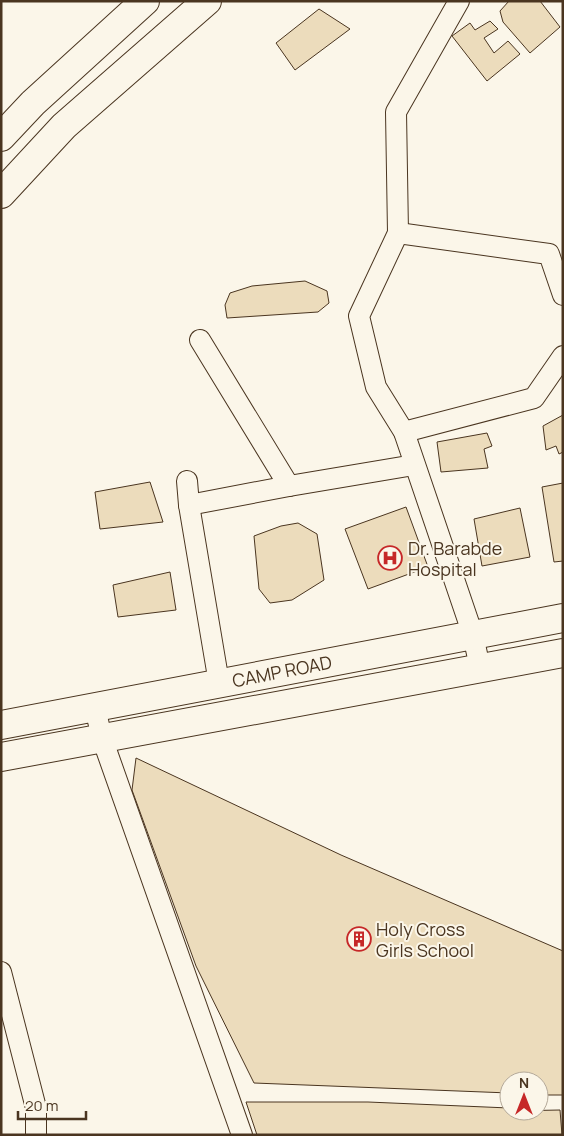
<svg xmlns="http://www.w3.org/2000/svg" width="564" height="1136" font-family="Manrope,sans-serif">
<rect width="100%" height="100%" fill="#fbf6e9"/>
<g fill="#ecdcbc" stroke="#4a3520">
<path d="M 509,1 L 540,1 L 560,27 L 530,53 L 503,22 L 500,11 Z"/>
<path d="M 319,9 L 350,29 L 295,70 L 276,43 Z"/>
<path d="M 490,21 L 498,29 L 484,38 L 494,53 L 508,41 L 520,54 L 487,81 L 452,36 L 470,23 L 475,30 Z"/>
<path d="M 305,281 L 327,291 L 329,303 L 318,312 L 227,318 L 225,305 L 230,293 L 252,286 Z"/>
<path d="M 563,415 L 563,452 L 559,454 L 556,446 L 546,450 L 543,426 Z"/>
<path d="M 487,433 L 492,446 L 484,449 L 488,468 L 441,472 L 437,442 Z"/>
<path d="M 150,482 L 163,522 L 100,529 L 95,492 Z"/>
<path d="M 563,483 L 563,561 L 554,562 L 542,487 Z"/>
<path d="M 406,507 L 428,567 L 368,589 L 345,529 Z"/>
<path d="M 520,508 L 530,557 L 482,566 L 474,519 Z"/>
<path d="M 298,523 L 317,534 L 324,580 L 292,600 L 270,603 L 259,589 L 254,536 L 281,526 Z"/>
<path d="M 170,572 L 176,610 L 118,617 L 113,585 Z"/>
<path d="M 136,758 L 341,855 L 563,951 L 563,1095 L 539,1095 L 539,1081 L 509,1081 L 509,1093 L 254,1083 L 196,966 L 132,790 Z"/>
<path d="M 246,1102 L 368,1102 L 509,1108 L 509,1111 L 560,1110 L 562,1135 L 257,1135 Z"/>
</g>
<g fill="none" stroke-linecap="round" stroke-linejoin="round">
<g stroke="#4a3520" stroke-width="22">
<g id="minor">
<path d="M 459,1 L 396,112 L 398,233 L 359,316 L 376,387 L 404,432 L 473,635 L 480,668"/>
<path d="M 398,233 L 549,254 L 563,295"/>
<path d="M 200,340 L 289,486"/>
<path d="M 404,432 L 534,398 L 563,356"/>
<path d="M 187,481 L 189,505 L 219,683"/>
<path d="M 189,505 L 289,486 L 414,465"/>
<path d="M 95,708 L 102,738 L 242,1135"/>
<path d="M 1,972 L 36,1108 L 36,1135"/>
</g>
</g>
<g stroke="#4a3520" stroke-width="30">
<g id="primary">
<path d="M 1,137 L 33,103 L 145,1"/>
<path d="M 1,194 L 64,126 L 207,1"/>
<path d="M 1,725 L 563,618"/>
<path d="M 1,757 L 563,653"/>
</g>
</g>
<use href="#minor" stroke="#fbf6e9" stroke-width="20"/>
<use href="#primary" stroke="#fbf6e9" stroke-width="28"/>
</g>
<defs>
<g id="hospital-ring" transform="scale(1.25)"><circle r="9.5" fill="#fbf6e9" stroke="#c62828" stroke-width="1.5"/><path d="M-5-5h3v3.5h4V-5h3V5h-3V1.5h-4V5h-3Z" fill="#c62828"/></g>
<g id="building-ring" transform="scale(1.25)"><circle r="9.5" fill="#fbf6e9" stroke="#c62828" stroke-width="1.5"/><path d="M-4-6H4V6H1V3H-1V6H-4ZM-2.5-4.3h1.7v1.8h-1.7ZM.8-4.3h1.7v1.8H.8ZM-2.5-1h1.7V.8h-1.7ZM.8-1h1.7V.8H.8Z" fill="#c62828"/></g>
</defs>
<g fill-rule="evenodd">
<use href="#hospital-ring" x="390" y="558"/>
<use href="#building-ring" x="359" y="939"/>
</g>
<g text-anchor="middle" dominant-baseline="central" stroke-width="4" stroke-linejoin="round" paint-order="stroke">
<g font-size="18" fill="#4a3520" stroke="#fbf6e9" text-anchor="start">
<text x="408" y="548">Dr. Barabde<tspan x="408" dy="21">Hospital</tspan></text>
<text x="376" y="929">Holy Cross<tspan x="376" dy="21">Girls School</tspan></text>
</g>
<g font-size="18" fill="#4a3520" stroke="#fbf6e9">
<text transform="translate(282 671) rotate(-11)">CAMP ROAD</text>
</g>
</g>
<rect width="564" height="1136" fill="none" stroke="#4a3520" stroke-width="5"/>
<g transform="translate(524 1096)"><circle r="24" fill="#fbf6e9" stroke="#b4a999"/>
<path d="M0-4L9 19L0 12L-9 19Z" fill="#c62828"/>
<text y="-8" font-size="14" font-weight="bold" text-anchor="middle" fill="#4a3520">N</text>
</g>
<path d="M18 1111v8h68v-8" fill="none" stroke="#4a3520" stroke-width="2.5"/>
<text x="25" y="1111" font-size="15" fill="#4a3520" stroke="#fbf6e9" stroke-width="4" paint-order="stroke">20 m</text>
</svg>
